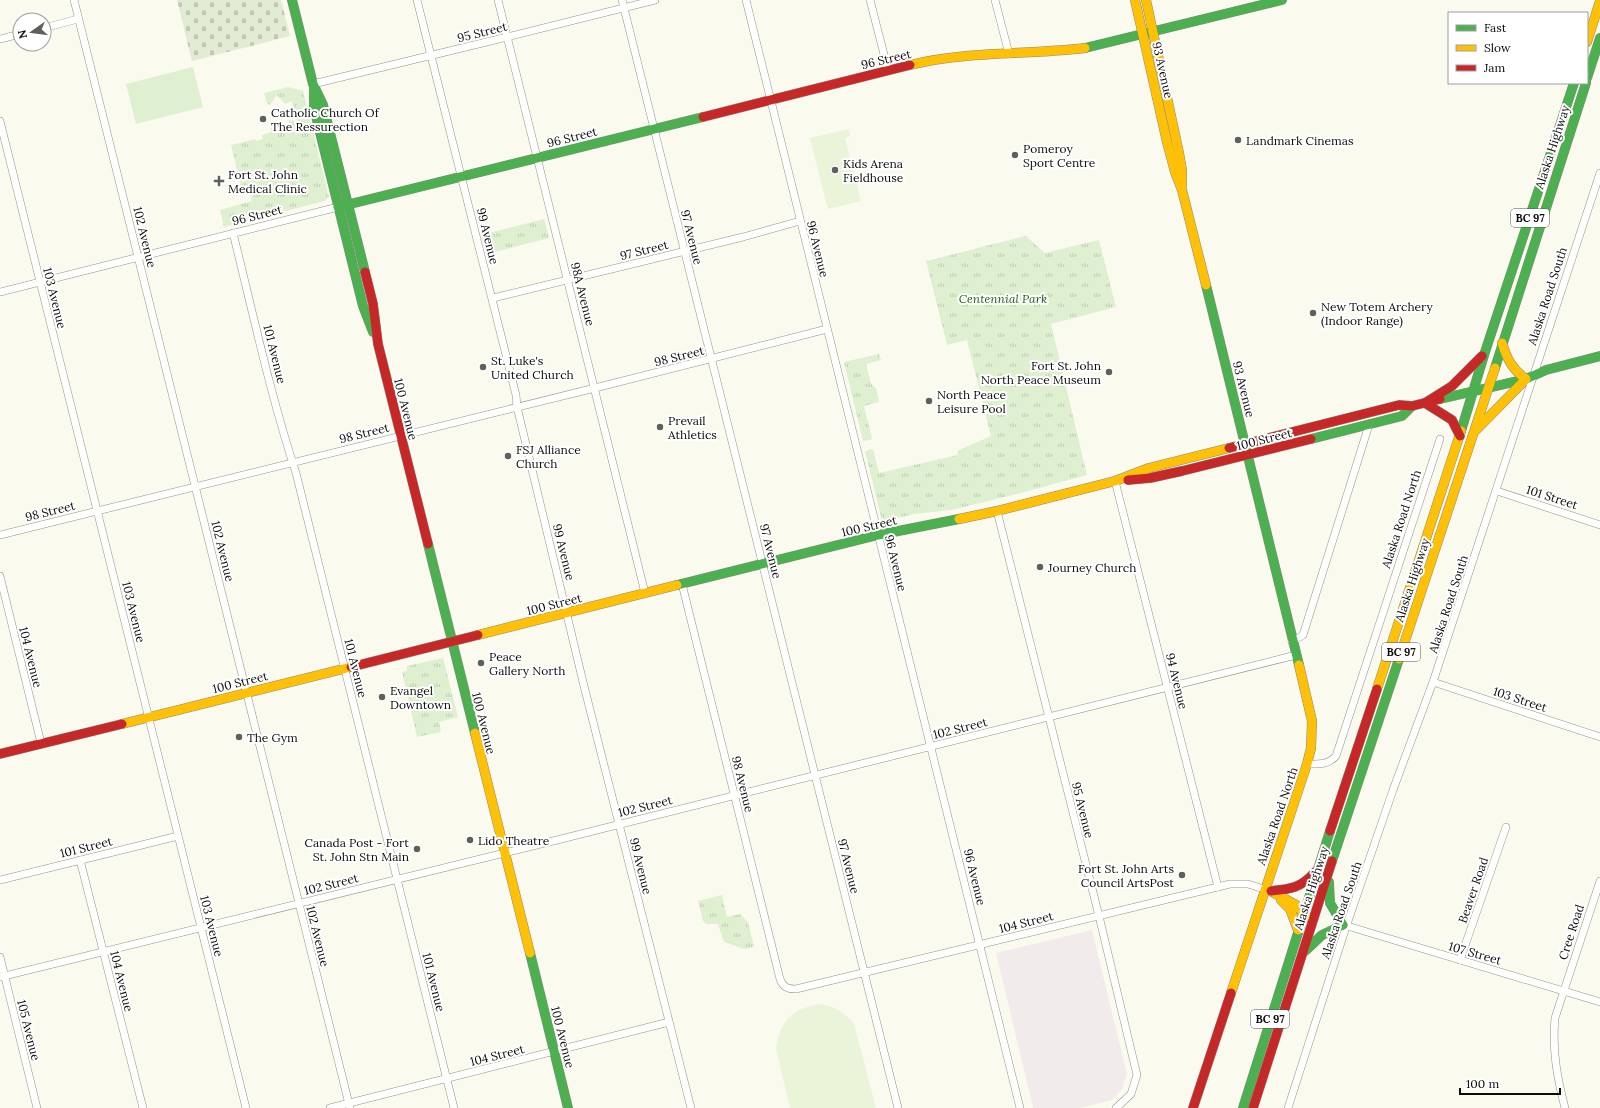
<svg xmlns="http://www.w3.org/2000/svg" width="1600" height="1108" font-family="Lora,serif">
<defs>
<pattern id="grass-tufts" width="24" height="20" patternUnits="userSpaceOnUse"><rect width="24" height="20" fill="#def0cf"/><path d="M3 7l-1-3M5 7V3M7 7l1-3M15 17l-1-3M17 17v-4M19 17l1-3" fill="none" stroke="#bdcdb1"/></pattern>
<pattern id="cemetery-stones" width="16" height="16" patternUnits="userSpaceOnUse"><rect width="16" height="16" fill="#e2ebd4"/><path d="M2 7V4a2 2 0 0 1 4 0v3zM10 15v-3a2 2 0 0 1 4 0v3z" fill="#c1c8b5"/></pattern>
</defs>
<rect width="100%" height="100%" fill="#fafaef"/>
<path fill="#f2ebec" d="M 1092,930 L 1127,1074 L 1122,1089 L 1112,1100 L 1080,1108 L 1033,1108 L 996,953 Z"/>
<g fill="url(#grass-tufts)">
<path d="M 288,87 L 303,91 L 329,197 L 325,201 L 224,227 L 220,210 L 252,201 L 248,185 L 241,187 L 231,145 L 255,139 L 256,141 L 263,139 L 262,135 L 271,132 L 271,128 L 275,127 L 286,132 L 289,120 L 297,121 L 292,101 L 285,104 L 277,95 L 270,105 L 267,104 L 264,93 Z"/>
<path d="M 544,219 L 549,238 L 486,254 L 481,235 Z"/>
<path d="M 1026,236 L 1045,253 L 1099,240 L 1116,307 L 1051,324 L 1087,475 L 1013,495 L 951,510 L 915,514 L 882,521 L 865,451 L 873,449 L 879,473 L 958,455 L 957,451 L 991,436 L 967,340 L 947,345 L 926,261 Z"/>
<path d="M 879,354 L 881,360 L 866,364 L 871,384 L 876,388 L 879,402 L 864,406 L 872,438 L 871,440 L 863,441 L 844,362 Z"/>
<path d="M 443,658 L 458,717 L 439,722 L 441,732 L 417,737 L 402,672 L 407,671 L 407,666 Z"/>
<path d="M 722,895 L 727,917 L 740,914 L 748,922 L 754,947 L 744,949 L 724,942 L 718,924 L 706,924 L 703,921 L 698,901 Z"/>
</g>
<path fill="url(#cemetery-stones)" d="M 177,0 L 281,0 L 290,36 L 192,61 Z"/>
<path fill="#def0cf" d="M 193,67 L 203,107 L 136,124 L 126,84 Z"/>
<g fill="#e9f4d9">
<path d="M 849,129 L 850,136 L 845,138 L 861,201 L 828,209 L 810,138 Z"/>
<path d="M 818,1004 C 834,1006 844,1012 854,1024 L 876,1108 L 790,1108 L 776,1048 C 780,1021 792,1010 818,1004 Z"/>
</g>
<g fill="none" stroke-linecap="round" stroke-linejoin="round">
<g stroke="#93938e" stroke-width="8">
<g id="street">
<path d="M 74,0 L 350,1108"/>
<path d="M 417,0 L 516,395 L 517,407 L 584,686 L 691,1108"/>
<path d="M 498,0 L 645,593"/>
<path d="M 622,0 L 898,1108"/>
<path d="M 746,0 L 1020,1108"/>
<path d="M 870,0 L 888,70"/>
<path d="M 995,0 L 1009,54"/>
<path d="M 44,28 L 78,19"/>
<path d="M 0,39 L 20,34"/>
<path d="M 313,84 L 507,37 L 655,0"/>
<path d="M 0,121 L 246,1108"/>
<path d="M 233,233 C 253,313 270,394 296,473 L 454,1108"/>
<path d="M 0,292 L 338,207"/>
<path d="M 493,298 L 743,237 L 800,221"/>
<path d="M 1115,481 L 1218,887"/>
<path d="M 1497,491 L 1600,525"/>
<path d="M 997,511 L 1099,916 L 1137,1075 L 1131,1094 L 1116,1108"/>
<path d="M 0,535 L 595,388 L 827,329"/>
<path d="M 0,576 L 41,743"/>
<path d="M 682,584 L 780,979 C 783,987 787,989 796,989 L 1230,884 L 1248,884 L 1270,891"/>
<path d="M 1292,642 L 1303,635 L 1369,425"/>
<path d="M 1433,682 L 1600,737"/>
<path d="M 1307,764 C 1319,764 1328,765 1336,756 L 1440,439"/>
<path d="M 80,860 L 143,1108"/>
<path d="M 0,880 L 178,836"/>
<path d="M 1344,925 L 1600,1002"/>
<path d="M 0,957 L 37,1108"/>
<path d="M 1460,960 L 1506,827"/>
<path d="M 0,977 L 561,839 L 1296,655"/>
<path d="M 330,1108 L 669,1022"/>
<path d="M 1288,1108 L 1346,927 L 1393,790 L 1433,682 L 1600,173"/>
<path d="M 1565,1108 C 1557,1077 1552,1050 1555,1018 L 1600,881"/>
</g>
</g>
<g stroke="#8a8a85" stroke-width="10">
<g id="fast">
<path d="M 292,0 L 313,84 L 323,105 L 365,272"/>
<path d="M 1085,48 L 1282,0"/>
<path d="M 1587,78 L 1600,38"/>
<path d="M 314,90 L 314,108 L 363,306 L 373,332"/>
<path d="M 338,207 L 703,117"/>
<path d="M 1206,285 L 1299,665"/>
<path d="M 1495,368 L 1586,83"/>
<path d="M 1440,399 L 1526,379 L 1546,370 L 1600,356"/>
<path d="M 1461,431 L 1485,352 L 1574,83"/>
<path d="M 1311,439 L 1402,416 L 1412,406"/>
<path d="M 428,544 L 475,733"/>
<path d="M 677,585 L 878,535 L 959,519"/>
<path d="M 1332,861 L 1399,659"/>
<path d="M 1329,882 L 1330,903 L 1343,925"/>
<path d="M 1305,951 L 1322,935 L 1343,925"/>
<path d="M 530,953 L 568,1108"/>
<path d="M 1243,1108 L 1330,831"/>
</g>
</g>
<g stroke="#8a8a85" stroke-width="10">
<g id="slow">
<path d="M 1135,0 L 1167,142 L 1175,172 L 1182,190 L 1206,285"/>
<path d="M 1146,0 L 1179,153 L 1182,170 L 1182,185"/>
<path d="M 1587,42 L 1600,1"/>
<path d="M 910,65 C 967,51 1026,55 1085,48"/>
<path d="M 1476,430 L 1526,379 C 1512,369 1507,359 1502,343"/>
<path d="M 959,519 L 997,511 L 1115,481 L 1149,468 L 1229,448"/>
<path d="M 478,635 L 677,585"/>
<path d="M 1399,659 L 1495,368"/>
<path d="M 1377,689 L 1461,431"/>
<path d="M 122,724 L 351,667"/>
<path d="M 475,733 L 530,953"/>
<path d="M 1272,892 L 1296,905 L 1307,917"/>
<path d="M 1281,900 L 1290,909 L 1298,930"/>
<path d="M 1231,993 L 1307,764 L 1311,748 L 1312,721 L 1299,665"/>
</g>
</g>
<g stroke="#8a8a85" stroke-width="10">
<g id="jam">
<path d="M 703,117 L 910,65"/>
<path d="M 365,272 L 373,304 L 378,344 L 428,544"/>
<path d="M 1460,436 L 1452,420 L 1425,403 L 1452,386 L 1482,356"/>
<path d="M 1229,448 L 1399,405 L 1412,406 L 1440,399"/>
<path d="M 1128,480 L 1150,478 L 1182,471 L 1311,439"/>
<path d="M 351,667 L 478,635"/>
<path d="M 0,754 L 122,724"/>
<path d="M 1330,831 L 1377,689"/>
<path d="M 1271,891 C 1291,889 1301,888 1315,872"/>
<path d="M 1193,1108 L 1231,993"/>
<path d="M 1253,1108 L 1332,861"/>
</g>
</g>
<use href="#street" stroke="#fefefd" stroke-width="7"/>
<use href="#fast" stroke="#4caf50" stroke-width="9"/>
<use href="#slow" stroke="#ffc107" stroke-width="9"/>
<use href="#jam" stroke="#c62828" stroke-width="9"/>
</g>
<g fill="#5f5f5b" stroke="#fff" stroke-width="1.5">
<circle cx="263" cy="119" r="4"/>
<circle cx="1238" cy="140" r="4"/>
<circle cx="1015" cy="155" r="4"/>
<circle cx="835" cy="170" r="4"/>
<path d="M217 175h4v4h4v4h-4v4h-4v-4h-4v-4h4z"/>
<circle cx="1313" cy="313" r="4"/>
<circle cx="483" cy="367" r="4"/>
<circle cx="1109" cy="372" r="4"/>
<circle cx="929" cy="401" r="4"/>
<circle cx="660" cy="427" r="4"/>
<circle cx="508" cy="456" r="4"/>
<circle cx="1040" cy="567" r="4"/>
<circle cx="481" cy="663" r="4"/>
<circle cx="382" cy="697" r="4"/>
<circle cx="239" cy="737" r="4"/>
<circle cx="470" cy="840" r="4"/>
<circle cx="417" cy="849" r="4"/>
<circle cx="1182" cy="875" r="4"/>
</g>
<g text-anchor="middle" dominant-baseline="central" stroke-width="4" stroke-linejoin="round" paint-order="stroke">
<g fill="#fff" stroke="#555" stroke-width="1">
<rect x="1511" y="209" width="38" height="18" rx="3"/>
<rect x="1382" y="643" width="38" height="18" rx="3"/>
<rect x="1251" y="1010" width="38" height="18" rx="3"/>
</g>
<g font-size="11" font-weight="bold" fill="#0c0c0c">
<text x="1530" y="218">BC 97</text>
<text x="1401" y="652">BC 97</text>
<text x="1270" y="1019">BC 97</text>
</g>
<g font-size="12" fill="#0c0c0c" stroke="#fff">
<text transform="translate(482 32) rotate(-14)">95 Street</text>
<text transform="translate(886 59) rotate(-13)">96 Street</text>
<text transform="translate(1163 70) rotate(77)">93 Avenue</text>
<text transform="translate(572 137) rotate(-14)">96 Street</text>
<text transform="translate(1552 147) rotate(-72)">Alaska Highway</text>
<text transform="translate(257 215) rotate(-14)">96 Street</text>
<text transform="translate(488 236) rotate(76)">99 Avenue</text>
<text transform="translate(145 237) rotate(76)">102 Avenue</text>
<text transform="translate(692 237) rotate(76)">97 Avenue</text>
<text transform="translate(818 249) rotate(76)">96 Avenue</text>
<text transform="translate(644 250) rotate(-14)">97 Street</text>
<text transform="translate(583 294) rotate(76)">98A Avenue</text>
<text transform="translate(1547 296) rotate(-72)">Alaska Road South</text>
<text transform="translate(55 298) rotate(76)">103 Avenue</text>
<text transform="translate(275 354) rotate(76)">101 Avenue</text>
<text transform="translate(679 356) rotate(-14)">98 Street</text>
<text transform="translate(1244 389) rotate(76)">93 Avenue</text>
<text transform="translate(406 409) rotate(76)">100 Avenue</text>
<text transform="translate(364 433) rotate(-14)">98 Street</text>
<text transform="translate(1264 439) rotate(-14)">100 Street</text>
<text transform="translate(1552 497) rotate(18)">101 Street</text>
<text transform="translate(50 511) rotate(-14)">98 Street</text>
<text transform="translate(1401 519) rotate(-72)">Alaska Road North</text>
<text transform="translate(869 526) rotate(-13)">100 Street</text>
<text transform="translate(223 551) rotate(76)">102 Avenue</text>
<text transform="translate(771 551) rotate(76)">97 Avenue</text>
<text transform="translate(564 552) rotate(76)">99 Avenue</text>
<text transform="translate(896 563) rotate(76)">96 Avenue</text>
<text transform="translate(1412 580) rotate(-72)">Alaska Highway</text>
<text transform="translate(554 604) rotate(-14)">100 Street</text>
<text transform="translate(1448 604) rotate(-72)">Alaska Road South</text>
<text transform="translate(134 612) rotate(76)">103 Avenue</text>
<text transform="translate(31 657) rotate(76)">104 Avenue</text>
<text transform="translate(356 668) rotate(76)">101 Avenue</text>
<text transform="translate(1177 681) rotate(76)">94 Avenue</text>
<text transform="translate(240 682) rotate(-14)">100 Street</text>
<text transform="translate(1520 699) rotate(18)">103 Street</text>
<text transform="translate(484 723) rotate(76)">100 Avenue</text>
<text transform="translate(960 728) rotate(-14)">102 Street</text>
<text transform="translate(743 784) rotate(76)">98 Avenue</text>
<text transform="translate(645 806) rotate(-14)">102 Street</text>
<text transform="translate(1083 810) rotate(76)">95 Avenue</text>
<text transform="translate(1277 816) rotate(-71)">Alaska Road North</text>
<text transform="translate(86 847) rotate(-14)">101 Street</text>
<text transform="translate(641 866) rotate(76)">99 Avenue</text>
<text transform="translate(849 866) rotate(76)">97 Avenue</text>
<text transform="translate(975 877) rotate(76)">96 Avenue</text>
<text transform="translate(331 884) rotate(-14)">102 Street</text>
<text transform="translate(1311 888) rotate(-72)">Alaska Highway</text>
<text transform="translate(1473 890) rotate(-71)">Beaver Road</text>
<text transform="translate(1341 910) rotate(-71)">Alaska Road South</text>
<text transform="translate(1026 922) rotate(-14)">104 Street</text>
<text transform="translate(212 926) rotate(76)">103 Avenue</text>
<text transform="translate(1571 932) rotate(-72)">Cree Road</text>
<text transform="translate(318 936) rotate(76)">102 Avenue</text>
<text transform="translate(1475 953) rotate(16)">107 Street</text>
<text transform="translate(122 981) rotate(76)">104 Avenue</text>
<text transform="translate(434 982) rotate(76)">101 Avenue</text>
<text transform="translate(29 1030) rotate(76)">105 Avenue</text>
<text transform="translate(563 1037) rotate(76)">100 Avenue</text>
<text transform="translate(497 1055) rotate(-14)">104 Street</text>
</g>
<g font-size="12" fill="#0c0c0c" stroke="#fff" text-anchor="start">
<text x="271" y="112">Catholic Church Of<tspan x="271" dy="14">The Ressurection</tspan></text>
<text x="1246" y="140">Landmark Cinemas</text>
<text x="1023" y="148">Pomeroy<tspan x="1023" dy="14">Sport Centre</tspan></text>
<text x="843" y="163">Kids Arena<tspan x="843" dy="14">Fieldhouse</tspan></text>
<text x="228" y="174">Fort St. John<tspan x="228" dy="14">Medical Clinic</tspan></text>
<text x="1321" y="306">New Totem Archery<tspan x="1321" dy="14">(Indoor Range)</tspan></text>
<text x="491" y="360">St. Luke's<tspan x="491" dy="14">United Church</tspan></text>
<text x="1101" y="365" text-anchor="end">Fort St. John<tspan x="1101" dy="14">North Peace Museum</tspan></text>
<text x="937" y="394">North Peace<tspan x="937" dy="14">Leisure Pool</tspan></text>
<text x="668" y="420">Prevail<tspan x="668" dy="14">Athletics</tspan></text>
<text x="516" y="449">FSJ Alliance<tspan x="516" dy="14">Church</tspan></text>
<text x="1048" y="567">Journey Church</text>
<text x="489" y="656">Peace<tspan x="489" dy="14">Gallery North</tspan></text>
<text x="390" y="690">Evangel<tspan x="390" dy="14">Downtown</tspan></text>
<text x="247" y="737">The Gym</text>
<text x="478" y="840">Lido Theatre</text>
<text x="409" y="842" text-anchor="end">Canada Post - Fort<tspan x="409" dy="14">St. John Stn Main</tspan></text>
<text x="1174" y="868" text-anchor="end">Fort St. John Arts<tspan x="1174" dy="14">Council ArtsPost</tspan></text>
</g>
<g font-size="12" font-style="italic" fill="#22611e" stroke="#fff">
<text x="1003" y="298">Centennial Park</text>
</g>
</g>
<rect x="1448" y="12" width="140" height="72" fill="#ffffff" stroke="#9e9e9e"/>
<rect x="1456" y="25" width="20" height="6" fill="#4caf50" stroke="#9e9e9e"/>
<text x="1484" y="32" font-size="12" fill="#0c0c0c">Fast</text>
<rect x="1456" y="45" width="20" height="6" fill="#ffc107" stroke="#9e9e9e"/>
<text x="1484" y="52" font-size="12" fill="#0c0c0c">Slow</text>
<rect x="1456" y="65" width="20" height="6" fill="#c62828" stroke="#9e9e9e"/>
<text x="1484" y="72" font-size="12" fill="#0c0c0c">Jam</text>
<g transform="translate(32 32) rotate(256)"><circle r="19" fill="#ffffff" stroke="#9e9e9e"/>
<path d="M0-3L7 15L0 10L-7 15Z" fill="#5f5f5b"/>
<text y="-6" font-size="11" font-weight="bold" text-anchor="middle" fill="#0c0c0c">N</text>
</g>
<path d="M1460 1088v6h100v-6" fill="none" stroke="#0c0c0c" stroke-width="2"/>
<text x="1466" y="1088" font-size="12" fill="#0c0c0c" stroke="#ffffff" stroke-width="3" paint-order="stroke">100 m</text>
</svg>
